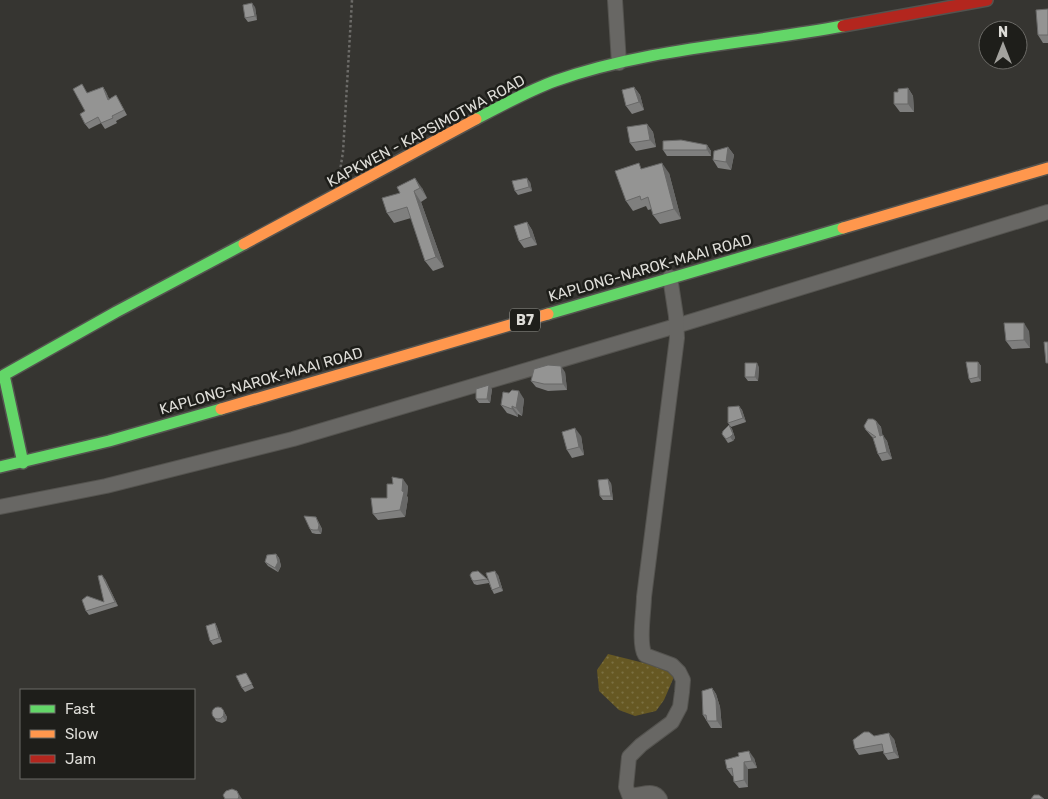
<svg xmlns="http://www.w3.org/2000/svg" width="1048" height="799" font-family="Rubik,sans-serif">
<defs>
<pattern id="park-dots" width="8" height="8" patternUnits="userSpaceOnUse" patternTransform="scale(1.25)"><rect width="8" height="8" fill="#665823"/><path d="M2 2h.1M6 6h.1" fill="none" stroke="#7b7042" stroke-width="1.8" stroke-linecap="round"/></pattern>
</defs>
<rect width="100%" height="100%" fill="#363531"/>
<path fill="url(#park-dots)" d="M 608,654 L 648,664 L 659,661 L 677,670 L 664,700 L 656,711 L 635,716 L 619,710 L 599,691 L 597,670 Z"/>
<g fill="none" stroke-linecap="round" stroke-linejoin="round">
<g stroke="#54534f" stroke-width="16">
<g id="street">
<path d="M 615,0 L 619,63"/>
<path d="M 0,507 L 106,486 L 293,439 L 676,326 L 1048,212"/>
<path d="M 660,799 C 653,787 640,797 629,795 L 626,787 L 629,757 L 641,745 L 672,722 L 680,707 L 682,692 L 683,680 L 679,672 L 672,665 L 645,655 C 638,643 644,611 644,597 L 677,338 L 676,316 L 670,277"/>
</g>
</g>
<g stroke="#54534f" stroke-width="14">
<g id="fast">
<path d="M 476,119 C 502,105 528,91 555,81 C 648,48 747,44 843,26"/>
<path d="M 548,314 L 843,228"/>
<path d="M 23,463 L 4,375 L 116,312 L 244,244"/>
<path d="M 0,467 L 109,441 L 221,409"/>
</g>
</g>
<g stroke="#54534f" stroke-width="14">
<g id="slow">
<path d="M 843,228 L 1048,168"/>
<path d="M 244,244 L 476,119"/>
<path d="M 221,409 L 548,314"/>
</g>
</g>
<g stroke="#54534f" stroke-width="14">
<path id="jam" d="M 843,26 L 987,0"/>
</g>
<path stroke="#6c6b68" stroke-width="2.5" stroke-dasharray="2.5 2.5" stroke-linecap="butt" d="M 339,177 L 343,152 L 352,0"/>
<use href="#street" stroke="#686764" stroke-width="14"/>
<use href="#fast" stroke="#63d668" stroke-width="11"/>
<use href="#slow" stroke="#ff974d" stroke-width="11"/>
<use href="#jam" stroke="#b3261e" stroke-width="11"/>
</g>
<g fill="#7f7f7e">
<path d="M 255,7 L 257,20 L 248,22 L 245,18 Z"/>
<path d="M 1048,9 L 1048,43 L 1043,43 L 1038,35 Z"/>
<path d="M 103,87 L 106,92 L 109,99 L 116,95 L 127,115 L 116,121 L 117,123 L 105,129 L 101,123 L 89,129 L 85,124 L 85,111 L 87,93 Z"/>
<path d="M 634,87 L 640,95 L 644,110 L 632,114 L 626,106 Z"/>
<path d="M 908,88 L 913,96 L 914,112 L 900,112 L 894,104 L 898,92 Z"/>
<path d="M 647,124 L 653,132 L 656,147 L 636,151 L 630,143 Z"/>
<path d="M 707,145 L 711,151 L 711,156 L 667,156 L 663,150 Z"/>
<path d="M 728,147 L 734,155 L 731,170 L 718,168 L 713,160 Z"/>
<path d="M 642,168 L 669,173 L 681,219 L 660,224 L 653,215 L 652,209 L 648,210 L 646,206 L 633,211 L 626,201 Z"/>
<path d="M 530,182 L 532,191 L 518,195 L 515,191 Z"/>
<path d="M 397,187 L 422,188 L 427,198 L 421,202 L 444,267 L 433,271 L 425,261 L 411,218 L 394,223 L 387,213 L 400,193 Z"/>
<path d="M 527,222 L 532,230 L 537,245 L 524,248 L 519,241 Z"/>
<path d="M 1029,331 L 1030,348 L 1012,349 L 1006,341 Z"/>
<path d="M 978,362 L 981,366 L 981,381 L 971,383 L 969,379 Z"/>
<path d="M 759,367 L 758,381 L 748,381 L 745,377 Z"/>
<path d="M 565,372 L 567,390 L 548,391 L 536,387 L 531,381 Z"/>
<path d="M 492,389 L 490,403 L 479,403 L 476,399 Z"/>
<path d="M 509,393 L 524,399 L 522,416 L 518,414 L 518,417 L 507,413 L 501,405 Z"/>
<path d="M 739,406 L 742,410 L 746,422 L 731,427 L 728,423 Z"/>
<path d="M 876,421 L 881,427 L 882,435 L 887,441 L 892,459 L 882,461 L 878,454 L 873,438 L 871,436 L 866,430 Z"/>
<path d="M 729,425 L 732,429 L 735,438 L 733,441 L 728,443 L 722,434 Z"/>
<path d="M 581,436 L 584,455 L 572,458 L 567,450 Z"/>
<path d="M 611,483 L 613,500 L 603,500 L 600,496 Z"/>
<path d="M 408,486 L 407,496 L 408,498 L 405,517 L 378,520 L 373,514 L 387,498 Z"/>
<path d="M 318,521 L 322,529 L 321,534 L 316,534 L 312,533 L 310,529 Z"/>
<path d="M 276,554 L 279,558 L 281,566 L 278,572 L 268,566 L 265,562 Z"/>
<path d="M 498,575 L 503,591 L 494,594 L 492,590 L 489,583 L 477,585 L 474,584 L 472,580 L 487,579 L 489,582 Z"/>
<path d="M 105,579 L 118,606 L 89,615 L 86,611 L 104,602 Z"/>
<path d="M 215,623 L 217,627 L 222,642 L 213,645 L 210,641 Z"/>
<path d="M 246,673 L 254,688 L 245,692 L 242,688 Z"/>
<path d="M 712,688 L 716,694 L 720,707 L 722,728 L 711,728 L 703,715 Z"/>
<path d="M 221,707 L 227,717 L 226,721 L 222,723 L 216,721 L 214,717 Z"/>
<path d="M 874,736 L 894,739 L 899,758 L 888,760 L 884,754 L 883,751 L 859,755 L 855,749 Z"/>
<path d="M 754,758 L 757,768 L 748,769 L 748,787 L 739,788 L 734,782 L 733,776 L 732,776 L 727,769 Z"/>
</g>
<g fill="#686867">
<path d="M 252,3 L 255,7 L 257,20 L 255,16 Z"/>
<path d="M 103,87 L 106,92 L 112,105 L 108,100 Z"/>
<path d="M 634,87 L 640,95 L 644,110 L 639,102 Z"/>
<path d="M 908,88 L 913,96 L 914,112 L 908,104 Z"/>
<path d="M 647,124 L 653,132 L 656,147 L 650,140 Z"/>
<path d="M 707,145 L 711,151 L 711,156 L 707,150 Z"/>
<path d="M 728,147 L 734,155 L 731,170 L 726,162 Z"/>
<path d="M 662,163 L 669,173 L 681,219 L 674,209 Z"/>
<path d="M 415,178 L 422,188 L 427,198 L 420,188 Z"/>
<path d="M 527,178 L 530,182 L 532,191 L 529,187 Z"/>
<path d="M 414,191 L 421,202 L 444,267 L 436,257 Z"/>
<path d="M 527,222 L 532,230 L 537,245 L 531,237 Z"/>
<path d="M 1024,323 L 1029,331 L 1030,348 L 1024,340 Z"/>
<path d="M 978,362 L 981,366 L 981,381 L 978,377 Z"/>
<path d="M 757,363 L 759,367 L 758,381 L 755,377 Z"/>
<path d="M 561,366 L 565,372 L 567,390 L 563,384 Z"/>
<path d="M 489,385 L 492,389 L 490,403 L 487,399 Z"/>
<path d="M 519,391 L 524,399 L 522,416 L 516,408 Z"/>
<path d="M 512,406 L 518,414 L 518,417 L 512,409 Z"/>
<path d="M 739,406 L 742,410 L 746,422 L 743,418 Z"/>
<path d="M 876,421 L 881,427 L 884,442 L 880,436 Z"/>
<path d="M 729,425 L 732,429 L 735,438 L 733,441 L 730,437 Z"/>
<path d="M 575,428 L 581,436 L 584,455 L 579,447 Z"/>
<path d="M 883,435 L 887,441 L 892,459 L 887,452 Z"/>
<path d="M 403,479 L 408,486 L 407,496 L 408,498 L 405,517 L 400,510 Z"/>
<path d="M 608,479 L 611,483 L 613,500 L 611,496 Z"/>
<path d="M 316,517 L 322,529 L 321,534 L 318,530 Z"/>
<path d="M 276,554 L 279,558 L 281,566 L 278,572 L 275,568 Z"/>
<path d="M 495,571 L 498,575 L 503,591 L 500,587 Z"/>
<path d="M 102,575 L 105,579 L 118,606 L 115,602 Z"/>
<path d="M 215,623 L 217,627 L 222,642 L 219,638 Z"/>
<path d="M 712,688 L 716,694 L 720,707 L 722,728 L 717,721 Z"/>
<path d="M 221,707 L 227,717 L 226,721 L 223,717 Z"/>
<path d="M 889,733 L 894,739 L 899,758 L 894,752 Z"/>
<path d="M 749,751 L 754,758 L 757,768 L 752,761 Z"/>
<path d="M 744,762 L 748,769 L 748,787 L 744,780 Z"/>
<path d="M 237,791 L 242,799 L 238,799 Z"/>
</g>
<g fill="#949493" stroke="#686867">
<path d="M 252,3 L 255,16 L 245,18 L 243,5 Z"/>
<path d="M 1048,9 L 1048,35 L 1038,35 L 1036,10 Z"/>
<path d="M 82,84 L 87,93 L 103,87 L 108,100 L 116,95 L 124,110 L 112,116 L 113,118 L 101,123 L 98,117 L 85,124 L 80,114 L 85,111 L 73,89 Z"/>
<path d="M 634,87 L 639,102 L 626,106 L 622,90 Z"/>
<path d="M 908,88 L 908,104 L 894,104 L 894,92 L 898,92 L 898,89 Z"/>
<path d="M 647,124 L 650,140 L 630,143 L 627,127 Z"/>
<path d="M 681,140 L 707,145 L 707,150 L 663,150 L 663,141 Z"/>
<path d="M 728,147 L 726,162 L 713,160 L 714,151 Z"/>
<path d="M 639,163 L 641,169 L 662,163 L 674,209 L 653,215 L 648,197 L 641,200 L 640,196 L 626,201 L 615,171 Z"/>
<path d="M 415,178 L 420,188 L 414,191 L 436,257 L 425,261 L 407,207 L 387,213 L 382,198 L 400,193 L 397,187 Z"/>
<path d="M 527,178 L 529,187 L 515,191 L 512,181 Z"/>
<path d="M 527,222 L 531,237 L 519,241 L 514,226 Z"/>
<path d="M 1004,323 L 1024,323 L 1024,340 L 1006,341 Z"/>
<path d="M 1044,342 L 1048,342 L 1048,363 L 1046,363 Z"/>
<path d="M 966,362 L 978,362 L 978,377 L 969,379 Z"/>
<path d="M 745,363 L 757,363 L 755,377 L 745,377 Z"/>
<path d="M 548,365 L 561,366 L 563,384 L 544,384 L 531,381 L 534,369 Z"/>
<path d="M 489,385 L 487,399 L 476,399 L 476,389 Z"/>
<path d="M 512,390 L 519,391 L 516,408 L 512,406 L 512,409 L 501,405 L 503,392 L 509,393 Z"/>
<path d="M 739,406 L 743,418 L 728,423 L 728,407 Z"/>
<path d="M 868,419 L 873,419 L 876,421 L 880,436 L 883,435 L 887,452 L 878,454 L 873,438 L 876,437 L 866,430 L 864,426 Z"/>
<path d="M 729,425 L 733,434 L 730,437 L 726,439 L 722,434 L 723,431 Z"/>
<path d="M 575,428 L 579,447 L 567,450 L 562,432 Z"/>
<path d="M 392,477 L 403,479 L 402,491 L 404,492 L 400,510 L 373,514 L 371,498 L 387,498 L 387,484 L 393,484 Z"/>
<path d="M 608,479 L 611,496 L 600,496 L 598,480 Z"/>
<path d="M 304,516 L 316,517 L 319,525 L 318,530 L 313,530 L 310,529 Z"/>
<path d="M 276,554 L 278,562 L 275,568 L 265,562 L 267,555 Z"/>
<path d="M 478,571 L 487,579 L 474,581 L 472,580 L 470,575 L 472,572 Z"/>
<path d="M 495,571 L 500,587 L 492,590 L 486,573 Z"/>
<path d="M 102,575 L 115,602 L 86,611 L 82,600 L 87,596 L 104,602 L 98,576 Z"/>
<path d="M 215,623 L 219,638 L 210,641 L 206,626 Z"/>
<path d="M 246,673 L 252,684 L 242,688 L 236,676 Z"/>
<path d="M 712,688 L 716,700 L 717,721 L 707,721 L 706,715 L 703,715 L 702,691 Z"/>
<circle cx="218" cy="713" r="6"/>
<path d="M 864,732 L 869,732 L 874,736 L 889,733 L 894,752 L 884,754 L 882,744 L 855,749 L 853,740 Z"/>
<path d="M 749,751 L 752,761 L 744,762 L 744,780 L 734,782 L 732,768 L 727,769 L 725,760 L 739,756 L 738,753 Z"/>
<path d="M 232,789 L 237,791 L 239,796 L 238,799 L 225,799 L 223,795 L 226,791 Z"/>
<path d="M 1034,795 L 1039,795 L 1044,799 L 1031,799 Z"/>
</g>
<g text-anchor="middle" dominant-baseline="central" stroke-width="5" stroke-linejoin="round" paint-order="stroke">
<rect fill="#1e1e1a" stroke="#a4a49f" stroke-width="1" x="510" y="308.5" width="30" height="23" rx="4"/>
<g font-size="14" font-weight="bold" fill="#deddd8">
<text x="525" y="320">B7</text>
</g>
<g font-size="15" fill="#deddd8" stroke="#1e1e1a">
<text transform="translate(426 131) rotate(-28)">KAPKWEN - KAPSIMOTWA ROAD</text>
<text transform="translate(650 268) rotate(-16)">KAPLONG-NAROK-MAAI ROAD</text>
<text transform="translate(261 381) rotate(-16)">KAPLONG-NAROK-MAAI ROAD</text>
</g>
</g>
<rect x="20" y="689" width="175" height="90" fill="#1e1e1a" stroke="#6b6a66"/>
<rect x="30" y="705" width="25" height="8" fill="#63d668" stroke="#6b6a66"/>
<text x="65" y="714" font-size="15" fill="#deddd8">Fast</text>
<rect x="30" y="730" width="25" height="8" fill="#ff974d" stroke="#6b6a66"/>
<text x="65" y="739" font-size="15" fill="#deddd8">Slow</text>
<rect x="30" y="755" width="25" height="8" fill="#b3261e" stroke="#6b6a66"/>
<text x="65" y="764" font-size="15" fill="#deddd8">Jam</text>
<g transform="translate(1003 45)"><circle r="24" fill="#1e1e1a" stroke="#6b6a66"/>
<path d="M0-4L9 19L0 12L-9 19Z" fill="#a3a29e"/>
<text y="-8" font-size="14" font-weight="bold" text-anchor="middle" fill="#deddd8">N</text>
</g>
</svg>
